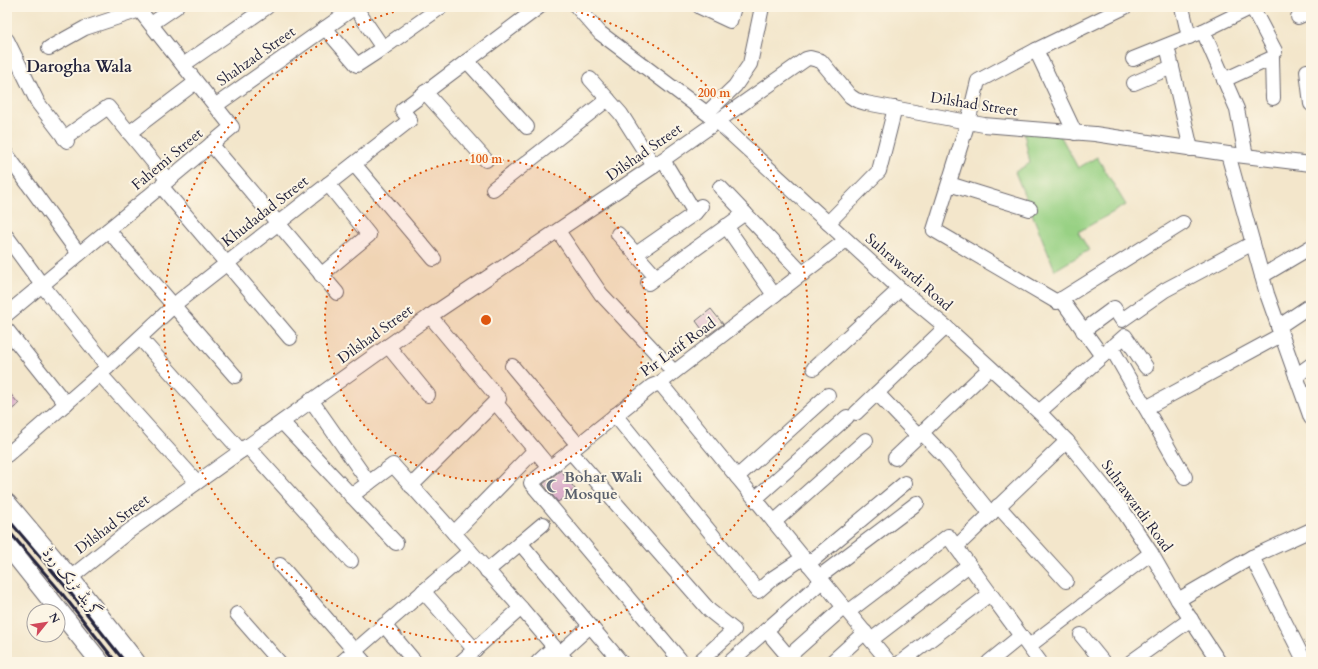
<svg xmlns="http://www.w3.org/2000/svg" width="1318" height="669" font-family="Cardo,Amiri,serif">
<rect width="100%" height="100%" fill="#fcf5e5"/>
<filter id="ink" filterUnits="userSpaceOnUse"><feTurbulence type="fractalNoise" baseFrequency=".025" numOctaves="2"/><feDisplacementMap in="SourceGraphic" scale="8" xChannelSelector="R" yChannelSelector="G"/><feConvolveMatrix kernelMatrix="1 2 1 2 8 2 1 2 1" color-interpolation-filters="sRGB"/></filter>
<filter id="wash" filterUnits="userSpaceOnUse"><feTurbulence type="fractalNoise" baseFrequency=".012" numOctaves="4" result="noise"/><feDisplacementMap in="SourceGraphic" scale="16" xChannelSelector="R" yChannelSelector="G"/><feGaussianBlur stdDeviation="0.9" result="paint"/><feColorMatrix in="noise" values="0 0 0 0 0 0 0 0 0 0 0 0 0 0 0 0 0 1.4 0 .05"/><feComposite in="paint" operator="in"/></filter>
<g filter="url(#wash)">
<rect width="100%" height="100%" fill="#f3e6cb"/>
<path fill="#98d184" stroke="#5d7a60" d="M 1023,128 L 1059,133 L 1078,168 L 1097,157 L 1126,205 L 1078,232 L 1089,250 L 1055,270 L 1015,172 L 1030,163 Z"/>
<g id="blocks">
<g fill="#d5a1c4">
<path d="M 711,309 L 723,324 L 707,336 L 696,321 Z"/>
<path d="M 7,390 L 19,404 L 7,413 Z"/>
<path d="M 561,470 L 575,489 L 558,502 L 543,484 Z"/>
</g>
</g>
</g>
<g filter="url(#ink)">
<use href="#blocks" fill-opacity="0" stroke="#6b676d" stroke-width="1"/>
<g fill="none" stroke-linecap="round" stroke-linejoin="round">
<g stroke="#6b676d" stroke-width="16">
<g id="minor">
<path d="M 355,7 L 383,48 L 441,7"/>
<path d="M 577,7 L 600,33 L 717,121 L 900,289 L 946,327 L 1039,412 L 1067,441 L 1124,512 L 1151,553 L 1178,600 L 1219,662"/>
<path d="M 700,7 L 730,21 L 734,7"/>
<path d="M 1125,7 L 1036,50 L 978,81 L 968,122 L 934,230 L 1057,302 L 1183,223"/>
<path d="M 1182,7 L 1189,37"/>
<path d="M 1252,7 L 1275,51"/>
<path d="M 1298,17 L 1311,11"/>
<path d="M 151,24 L 176,7"/>
<path d="M 325,28 L 357,65 L 383,48"/>
<path d="M 1203,31 L 1252,7"/>
<path d="M 7,40 L 38,103 L 67,141"/>
<path d="M 1167,46 L 1191,149"/>
<path d="M 49,48 L 85,28 L 140,10"/>
<path d="M 1036,50 L 1075,133"/>
<path d="M 1133,59 L 1203,31 L 1237,109 L 1246,156"/>
<path d="M 467,61 L 527,127"/>
<path d="M 183,65 L 267,7"/>
<path d="M 1307,71 L 1311,104"/>
<path d="M 590,79 L 621,114 L 654,166"/>
<path d="M 1224,80 L 1272,58 L 1273,98"/>
<path d="M 1134,83 L 1172,67"/>
<path d="M 425,92 L 486,160"/>
<path d="M 215,106 L 355,7"/>
<path d="M 707,113 L 735,86 L 750,64 L 762,7"/>
<path d="M 129,133 L 196,82"/>
<path d="M 64,138 L 108,107 L 168,180"/>
<path d="M 211,144 L 337,293"/>
<path d="M 1228,154 L 1267,294 L 1311,418"/>
<path d="M 7,155 L 79,254"/>
<path d="M 663,160 L 695,213"/>
<path d="M 354,164 L 434,259"/>
<path d="M 949,184 L 1030,209"/>
<path d="M 161,186 L 290,338"/>
<path d="M 720,187 L 803,274"/>
<path d="M 493,189 L 608,99"/>
<path d="M 828,223 L 879,171 L 895,108"/>
<path d="M 726,226 L 774,295"/>
<path d="M 108,230 L 235,376"/>
<path d="M 558,231 L 601,294 L 674,372"/>
<path d="M 618,234 L 656,277"/>
<path d="M 7,237 L 42,285 L 108,367"/>
<path d="M 636,254 L 695,213 L 701,206"/>
<path d="M 321,275 L 369,235 L 328,184"/>
<path d="M 1262,276 L 1311,247"/>
<path d="M 648,283 L 745,213"/>
<path d="M 1061,299 L 1102,356"/>
<path d="M 7,314 L 232,127 L 137,7"/>
<path d="M 430,316 L 499,399 L 495,402 L 550,468"/>
<path d="M 1278,327 L 1311,305"/>
<path d="M 7,330 L 66,404"/>
<path d="M 1083,331 L 1114,308 L 1122,320 L 1165,290 L 1253,243"/>
<path d="M 140,338 L 241,451"/>
<path d="M 388,346 L 428,395"/>
<path d="M 1111,347 L 1185,477"/>
<path d="M 512,366 L 578,445"/>
<path d="M 814,368 L 900,289"/>
<path d="M 100,374 L 197,482"/>
<path d="M 1296,376 L 1311,365"/>
<path d="M 660,383 L 889,662"/>
<path d="M 877,393 L 918,436"/>
<path d="M 311,400 L 369,483"/>
<path d="M 1146,408 L 1281,335"/>
<path d="M 1039,412 L 1125,336 L 1146,367"/>
<path d="M 856,413 L 946,327"/>
<path d="M 615,415 L 758,591 L 773,578 L 803,558"/>
<path d="M 282,422 L 396,543"/>
<path d="M 922,433 L 946,458 L 991,514"/>
<path d="M 247,446 L 351,561"/>
<path d="M 570,451 L 710,611 L 734,630 L 699,662"/>
<path d="M 7,455 L 108,367 L 180,300 L 410,120 L 402,110 L 539,7"/>
<path d="M 895,458 L 990,368"/>
<path d="M 737,477 L 828,395"/>
<path d="M 411,486 L 495,402"/>
<path d="M 351,496 L 393,465 L 470,551"/>
<path d="M 755,499 L 847,417"/>
<path d="M 998,506 L 1066,581"/>
<path d="M 774,522 L 866,440"/>
<path d="M 454,533 L 535,450"/>
<path d="M 520,543 L 621,662"/>
<path d="M 956,547 L 1067,441"/>
<path d="M 1252,557 L 1305,662"/>
<path d="M 808,564 L 905,483"/>
<path d="M 280,565 L 364,662"/>
<path d="M 487,571 L 543,524"/>
<path d="M 819,577 L 917,503"/>
<path d="M 70,578 L 129,531 L 430,316 L 654,166 L 806,59 L 810,58 L 821,61 L 850,96 L 856,100 L 866,103 L 984,125 L 1095,134 L 1228,154 L 1311,164"/>
<path d="M 423,591 L 475,650"/>
<path d="M 1178,600 L 1252,557 L 1311,530"/>
<path d="M 848,612 L 948,536 L 1040,662"/>
<path d="M 237,614 L 279,662"/>
<path d="M 384,625 L 415,662"/>
<path d="M 766,630 L 793,662"/>
<path d="M 1081,635 L 1103,662"/>
<path d="M 871,640 L 969,565"/>
<path d="M 1029,646 L 1151,553"/>
<path d="M 560,653 L 590,626"/>
<path d="M 788,657 L 844,607"/>
<path d="M 342,662 L 470,551 L 521,608 L 567,662"/>
<path d="M 461,662 L 521,608"/>
<path d="M 538,662 L 554,647"/>
<path d="M 682,662 L 531,483 L 652,386 L 660,383 L 846,240"/>
<path d="M 730,662 L 822,581"/>
<path d="M 832,662 L 865,632"/>
<path d="M 901,662 L 990,594"/>
<path d="M 989,662 L 1021,636"/>
<path d="M 1131,662 L 1191,619"/>
</g>
</g>
<g stroke="#6b676d" stroke-width="20">
<g id="major">
<path d="M 7,503 L 70,578 L 136,662"/>
<path d="M 7,545 L 100,662"/>
</g>
</g>
<use href="#minor" stroke="#fff" stroke-width="14"/>
<use href="#major" stroke="#fff" stroke-width="18"/>
<g stroke="#22223b" stroke-width="3">
<path d="M 7,518 L 65,586 L 125,662"/>
<path d="M 7,529 L 60,591 L 116,662"/>
</g>
</g>
</g>
<circle cx="486" cy="320" r="161" fill="#de560e" fill-opacity=".12"/>
<g fill="none" stroke="#de560e" stroke-width="2" stroke-dasharray="2 4">
<circle cx="486" cy="320" r="161"/>
<path d="M564 8A322 322 0 1 1 408 8"/>
</g>
<defs>
<g id="mosque-bare" transform="scale(1.08)"><path d="M3.5-4.9A6 6 0 1 0 3.5 4.9A5 5 0 1 1 3.5-4.9Z" fill="#6b7280" stroke="#fcf5e5" stroke-width="2.5" paint-order="stroke"/></g>
</defs>
<g fill-rule="evenodd">
<use href="#mosque-bare" x="553" y="486"/>
</g>
<g text-anchor="middle" dominant-baseline="central" stroke-width="4" stroke-linejoin="round" paint-order="stroke">
<g font-size="15" fill="#22223b" stroke="#fcf5e5">
<text transform="translate(256 56) rotate(-35)">Shahzad Street</text>
<text transform="translate(974 104) rotate(9)">Dilshad Street</text>
<text transform="translate(644 152) rotate(-35)">Dilshad Street</text>
<text transform="translate(167 159) rotate(-40)">Fahemi Street</text>
<text transform="translate(265 211) rotate(-38)">Khudadad Street</text>
<text transform="translate(909 272) rotate(41)">Suhrawardi Road</text>
<text transform="translate(375 334) rotate(-36)">Dilshad Street</text>
<text transform="translate(678 347) rotate(-36)">Pir Latif Road</text>
<text transform="translate(1137 506) rotate(54)">Suhrawardi Road</text>
<text transform="translate(112 524) rotate(-37)">Dilshad Street</text>
<text transform="translate(72 582) rotate(51)">گرینڈ ٹرنک روڈ</text>
</g>
<g font-size="15" font-weight="bold" fill="#5b616d" stroke="#fcf5e5" text-anchor="start">
<text x="564" y="477">Bohar Wali<tspan x="564" dy="17">Mosque</tspan></text>
</g>
<g font-size="16" font-weight="bold" fill="#22223b" stroke="#fcf5e5">
<text x="79" y="67">Darogha Wala</text>
</g>
</g>
<circle cx="486" cy="320" r="6" fill="#de560e" stroke="#fcf5e5" stroke-width="2"/>
<g font-size="12" text-anchor="middle" font-weight="bold" fill="#de560e" stroke="#fcf5e5" stroke-width="4" stroke-linejoin="round" paint-order="stroke">
<text x="714" y="97">200 m</text>
<text x="486" y="163">100 m</text>
</g>
<rect width="1318" height="669" fill="none" stroke="#fcf5e5" stroke-width="24"/>
<g transform="translate(46 623) rotate(60)"><circle r="19" fill="#fcf5e5" stroke="#a5a1a1"/>
<path d="M0-3L7 15L0 10L-7 15Z" fill="#d1495b"/>
<text y="-6" font-size="11" font-weight="bold" text-anchor="middle" fill="#22223b">N</text>
</g>
</svg>
